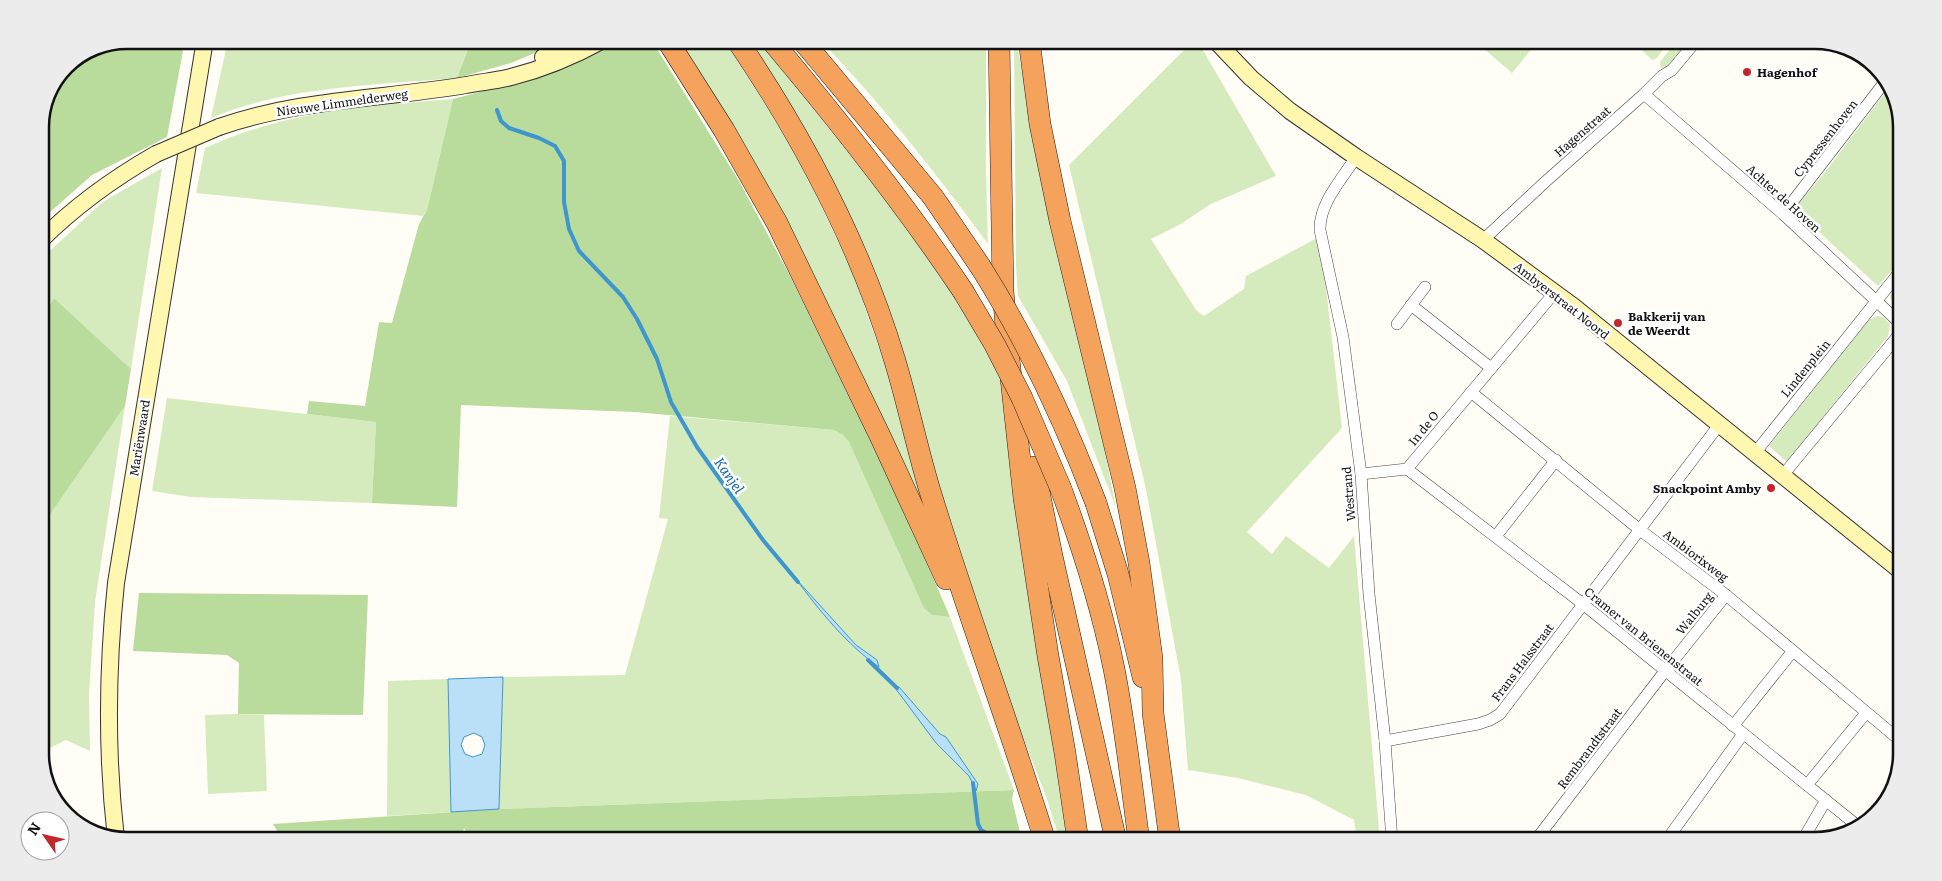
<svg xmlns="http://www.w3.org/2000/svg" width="1942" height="881" font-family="Literata,serif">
<rect width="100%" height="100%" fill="#fffdf5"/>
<g fill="#d5ebbd">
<path d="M 228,40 L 518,40 L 500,49 L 470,44 L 457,78 C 377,85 286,86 211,118 Z"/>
<path d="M 675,40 L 724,40 L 789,141 L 806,173 L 853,274 L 885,365 L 923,507 Z"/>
<path d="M 742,40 L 758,40 L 882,195 L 950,289 L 1000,371 L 1068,841 L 1060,841 L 1047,799 L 964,584 L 895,349 Z"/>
<path d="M 820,40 L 986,40 L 986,173 L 988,244 C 936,173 882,104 820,40 Z"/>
<path d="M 1014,40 L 1016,40 L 1046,197 L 1098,417 L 1116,508 L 1067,381 L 1018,296 L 1016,265 Z"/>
<path d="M 1194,40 L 1197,40 L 1276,176 L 1211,204 L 1179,225 L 1151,239 L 1196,310 L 1204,316 L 1244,289 L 1246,276 L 1317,238 L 1324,270 L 1342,428 L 1247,532 L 1272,554 L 1286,536 L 1329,568 L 1354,536 L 1380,841 L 1357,841 L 1354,820 L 1306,795 L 1238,778 L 1188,770 L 1181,680 L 1146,489 L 1069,165 Z"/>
<path d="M 1488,40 L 1539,40 L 1512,73 L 1482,47 Z"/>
<path d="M 1631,40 L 1670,40 L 1657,58 L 1652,60 Z"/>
<path d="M 1677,40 L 1690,40 L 1667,67 L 1661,68 L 1660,62 Z"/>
<path d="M 1890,86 L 1902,122 L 1902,259 L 1878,286 L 1794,209 L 1826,171 Z"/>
<path d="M 453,99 L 427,210 L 423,216 L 196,193 L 205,148 C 285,111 367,106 453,99 Z"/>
<path d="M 162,168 L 131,369 L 54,298 L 40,322 L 40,260 L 104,201 Z"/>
<path d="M 1902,277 L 1902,311 L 1895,308 L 1890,297 L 1894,287 Z"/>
<path d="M 1878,316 L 1883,317 L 1890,324 L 1888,336 L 1787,462 L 1769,446 L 1869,319 Z"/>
<path d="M 167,398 L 376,422 L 372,503 L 191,497 L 152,491 Z"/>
<path d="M 125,406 L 95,602 L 89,694 L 90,751 L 66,740 L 50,748 L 41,762 L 40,529 Z"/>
<path d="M 670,416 L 834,430 L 843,435 L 849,442 L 932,615 L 950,617 L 1014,790 L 499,809 L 503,677 L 625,675 L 668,519 L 659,518 Z"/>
<path d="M 448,679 L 451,812 L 387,816 L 388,681 Z"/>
<path d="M 238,714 L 264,715 L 267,791 L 208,794 L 205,715 Z"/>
</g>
<g fill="#b9dc9c">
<path d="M 127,40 L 185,40 L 167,137 L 92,175 L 40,221 L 40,122 L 66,65 L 94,47 Z"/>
<path d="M 518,40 L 566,40 L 511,63 L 457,78 L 470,44 L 500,49 Z"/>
<path d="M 616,40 L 647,40 L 657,49 L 739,181 L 790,276 L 904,510 L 950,617 L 932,615 L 924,608 L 849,442 L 843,435 L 834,430 L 635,412 L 461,405 L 457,507 L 372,503 L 376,422 L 307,414 L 309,401 L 365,406 L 379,322 L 392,323 L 419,224 L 427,210 L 453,99 L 518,82 L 572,62 Z"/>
<path d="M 54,298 L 131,369 L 125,406 L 40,529 L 40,322 Z"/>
<path d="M 139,593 L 368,595 L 363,715 L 238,714 L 239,663 L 227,655 L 133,651 Z"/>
<path d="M 1014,790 L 1012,799 L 1022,841 L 471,841 L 464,828 L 461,841 L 283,841 L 273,824 L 499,809 Z"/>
</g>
<g fill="#b9e0f7" stroke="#3f96cf" fill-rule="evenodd">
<path d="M 796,579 L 856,645 L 877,660 L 879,667 C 848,646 818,609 796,579 Z"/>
<path d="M 503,677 L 499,809 L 451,812 L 448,679 ZM 474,733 L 482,737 L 485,745 L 482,754 L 473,757 L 465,754 L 461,745 L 464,737 Z"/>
<path d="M 893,685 L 899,687 L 940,734 L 946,737 L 978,784 L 976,791 L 969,776 L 936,743 Z"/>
</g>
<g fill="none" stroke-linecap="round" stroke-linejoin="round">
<g stroke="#3f96cf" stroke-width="4">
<path d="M 467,40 L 467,41"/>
<path d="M 497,110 L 501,121 L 509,128 L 539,138 L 555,146 L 564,161 L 564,202 L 569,229 L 579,251 L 623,297 L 637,319 L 657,359 L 671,402 L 697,447 L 763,540 L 798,582"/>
<path d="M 868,660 L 897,688"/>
<path d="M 973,783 L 978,824 L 981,830 L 986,833 L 984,841"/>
</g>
<g stroke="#444" stroke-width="12">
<g id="street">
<path d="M 1644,94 L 1783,214 L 1902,325"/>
<path d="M 1356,157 C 1343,178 1319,203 1320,230 L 1343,337 L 1361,474 L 1369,594 L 1385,741 L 1392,841"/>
<path d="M 1783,214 L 1887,79"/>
<path d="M 1483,240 L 1544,183 L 1644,94 L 1662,76 L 1672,70 L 1697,40"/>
<path d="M 1411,305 L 1491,368"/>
<path d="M 1397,324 L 1425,287"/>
<path d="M 1471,392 L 1640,530 L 1726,595 L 1902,742"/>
<path d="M 1755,453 L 1902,269"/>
<path d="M 1407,469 L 1583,604 L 1859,827"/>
<path d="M 1361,474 L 1407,469 L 1555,292"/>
<path d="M 1783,475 L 1902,331"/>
<path d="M 1496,536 L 1556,460"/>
<path d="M 1733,726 L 1792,652"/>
<path d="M 1385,741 L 1478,724 L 1490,720 L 1500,714 L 1719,425"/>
<path d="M 1807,785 L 1866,713"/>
<path d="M 1535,841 L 1665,671 L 1726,595"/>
<path d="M 1666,841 L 1743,734"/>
<path d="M 1802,841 L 1826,800"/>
</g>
</g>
<g stroke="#333" stroke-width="18">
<g id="secondary">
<path d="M 1215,40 L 1251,78 L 1290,111 L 1356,157 L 1483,240 L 1573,306 L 1902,572"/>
<path d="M 543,57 L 576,40"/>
<path d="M 219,127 C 299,99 383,99 466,85 C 481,82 496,81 511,77 C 543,69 574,56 603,40"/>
<path d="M 40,241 C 75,206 114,178 156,154"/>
<path d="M 116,839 C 106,753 107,669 116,583 L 205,40"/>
</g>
</g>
<g stroke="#222" stroke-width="22">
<g id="highway">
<path d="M 667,40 L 724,130 L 777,223 L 881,438 L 946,579"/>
<path d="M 737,40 C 804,139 861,247 895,361 C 908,404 917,448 930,491 C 966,609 1009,724 1045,841"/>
<path d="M 771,40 C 839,121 904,203 963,291"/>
<path d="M 802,40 L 933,197 L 980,266"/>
<path d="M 999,40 L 1003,291 L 1008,350 L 1024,498 L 1048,656 L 1065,753 L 1078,841"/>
<path d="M 1029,40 L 1040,124 L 1060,221 L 1125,488 L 1139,563 L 1152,658 L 1153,713 L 1170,841"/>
<path d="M 1034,467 L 1052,556 L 1116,841"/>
<path d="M 1061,489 C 1082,546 1101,605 1113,664 C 1125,722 1131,782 1139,841"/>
<path d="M 1096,503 L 1118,574 L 1143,677"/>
</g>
</g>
<use href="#street" stroke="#fff" stroke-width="11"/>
<use href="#secondary" stroke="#fff6b0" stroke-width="16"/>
<use href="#highway" stroke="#f5a25d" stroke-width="21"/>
<g stroke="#333" stroke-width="18" stroke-linecap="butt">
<path id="secondary-bridge" d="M 156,154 L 219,127"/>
</g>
<g stroke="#222" stroke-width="22" stroke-linecap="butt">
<g id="highway-bridge">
<path d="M 980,266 C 1028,342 1064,419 1096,503"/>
<path d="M 963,291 L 995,345 L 1022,398 L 1061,489"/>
</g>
</g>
<use href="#secondary-bridge" stroke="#fff6b0" stroke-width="16"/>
<use href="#highway-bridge" stroke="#f5a25d" stroke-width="21"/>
</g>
<g fill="#c4262e" stroke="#fff" stroke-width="2">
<circle cx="1747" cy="72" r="5"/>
<circle cx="1618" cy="323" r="5"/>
<circle cx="1771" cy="488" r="5"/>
</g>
<g text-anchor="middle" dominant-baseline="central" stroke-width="5" stroke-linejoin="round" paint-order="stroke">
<g font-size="12" font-weight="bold" fill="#111" stroke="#fff" text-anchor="start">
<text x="1757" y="72">Hagenhof</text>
<text x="1628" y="316">Bakkerij van<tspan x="1628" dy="14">de Weerdt</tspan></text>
<text x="1761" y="488" text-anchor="end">Snackpoint Amby</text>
</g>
<g font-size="12" fill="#111" stroke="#fff">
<text transform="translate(342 102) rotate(-8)">Nieuwe Limmelderweg</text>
<text transform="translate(1582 131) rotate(-41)">Hagenstraat</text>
<text transform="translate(1825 138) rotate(-52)">Cypressenhoven</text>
<text transform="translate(1784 198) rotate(42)">Achter de Hoven</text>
<text transform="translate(1562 300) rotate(38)">Ambyerstraat Noord</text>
<text transform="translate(1805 368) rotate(-51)">Lindenplein</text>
<text transform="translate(1423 428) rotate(-51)">In de O</text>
<text transform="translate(139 438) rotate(-81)">Mariënwaard</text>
<text transform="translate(1348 494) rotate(-95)">Westrand</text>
<text transform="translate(1696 555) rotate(37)">Ambiorixweg</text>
<text transform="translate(1694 613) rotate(-51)">Walburg</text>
<text transform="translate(1644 636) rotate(39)">Cramer van Brienenstraat</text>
<text transform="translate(1522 662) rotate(-53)">Frans Halsstraat</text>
<text transform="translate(1589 748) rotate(-53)">Rembrandtstraat</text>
</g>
<g font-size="14" font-style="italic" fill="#1768a6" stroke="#fff">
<text transform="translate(730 475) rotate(55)">Kanjel</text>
</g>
</g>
<path d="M0 0H1942V881H0ZM127 49H1815A78 78 0 0 1 1893 127V754A78 78 0 0 1 1815 832H127A78 78 0 0 1 49 754V127A78 78 0 0 1 127 49Z" fill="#ececec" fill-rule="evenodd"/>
<path fill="none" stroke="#111" stroke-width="2.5" d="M127 49H1815A78 78 0 0 1 1893 127V754A78 78 0 0 1 1815 832H127A78 78 0 0 1 49 754V127A78 78 0 0 1 127 49Z"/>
<g transform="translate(45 836) rotate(304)"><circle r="24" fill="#ffffff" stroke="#a0a0a0"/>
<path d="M0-4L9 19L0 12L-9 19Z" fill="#c4262e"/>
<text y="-8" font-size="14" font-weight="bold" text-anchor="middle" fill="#111111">N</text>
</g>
</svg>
